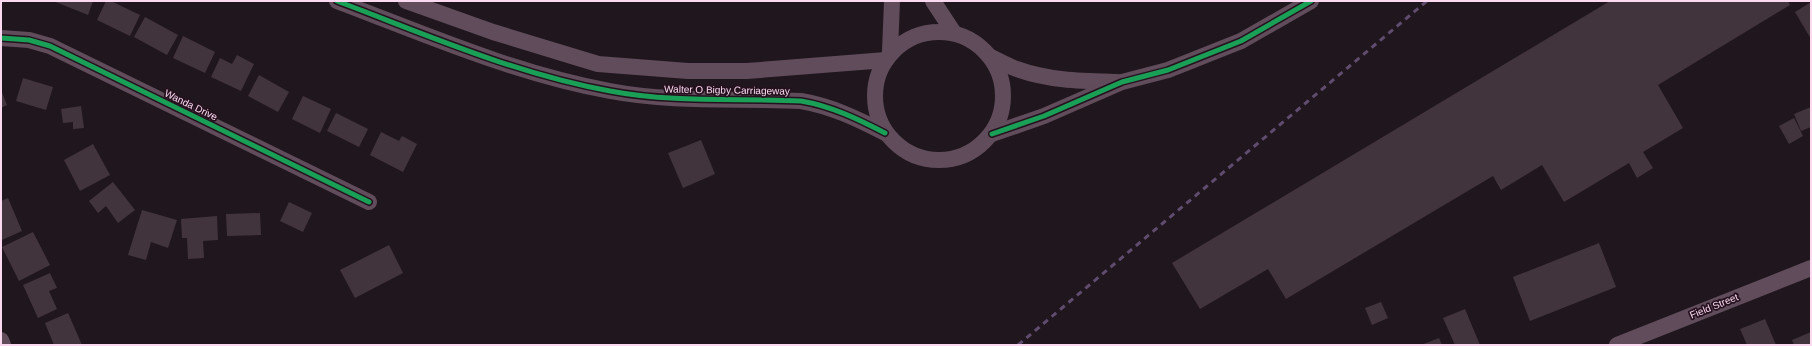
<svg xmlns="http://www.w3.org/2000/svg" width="1812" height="346" font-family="Arial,sans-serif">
<rect width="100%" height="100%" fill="#20161d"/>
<g fill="#42343d">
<path d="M 53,1 L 93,1 L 88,15 Z"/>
<path d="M 106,1 L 111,1 L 140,15 L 130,36 L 97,20 Z"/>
<path d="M 1610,1 L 1788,1 L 1790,5 L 1658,85 L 1683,128 L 1643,152 L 1653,168 L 1637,178 L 1629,163 L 1564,202 L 1542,165 L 1501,190 L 1493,176 L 1286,299 L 1268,269 L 1200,309 L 1172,263 Z"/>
<path d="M 1811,2 L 1811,39 L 1795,12 Z"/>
<path d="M 145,17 L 178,35 L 167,55 L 134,37 Z"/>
<path d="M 183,36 L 215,52 L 205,73 L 173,58 Z"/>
<path d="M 237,55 L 254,64 L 241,91 L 211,77 L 220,58 L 232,64 Z"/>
<path d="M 259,75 L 289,92 L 278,112 L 248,96 Z"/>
<path d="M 23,78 L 53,87 L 46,110 L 16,101 Z"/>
<path d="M 1,90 L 7,105 L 1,108 Z"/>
<path d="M 303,96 L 331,109 L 320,133 L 292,119 Z"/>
<path d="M 81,106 L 84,128 L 73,129 L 73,122 L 63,123 L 61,109 Z"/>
<path d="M 1811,107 L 1811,127 L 1801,131 L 1794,114 Z"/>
<path d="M 336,113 L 368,129 L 359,147 L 327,131 Z"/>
<path d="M 1794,118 L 1803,136 L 1789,144 L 1779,126 Z"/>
<path d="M 381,132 L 399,141 L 402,136 L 417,144 L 403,172 L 370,155 Z"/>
<path d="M 701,140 L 715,174 L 683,188 L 668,153 Z"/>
<path d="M 93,144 L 110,175 L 80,191 L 64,160 Z"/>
<path d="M 113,182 L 135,210 L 118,223 L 106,206 L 98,213 L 89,201 Z"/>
<path d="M 8,198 L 22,231 L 2,240 L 1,201 Z"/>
<path d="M 289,202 L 312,213 L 303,232 L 280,221 Z"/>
<path d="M 142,210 L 177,220 L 168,248 L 151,242 L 146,260 L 128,255 Z"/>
<path d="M 260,213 L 261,235 L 227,236 L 226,214 Z"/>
<path d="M 217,216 L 218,240 L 203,241 L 204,258 L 188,259 L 187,238 L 182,238 L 181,219 Z"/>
<path d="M 33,232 L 50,265 L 19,281 L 2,247 Z"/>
<path d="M 1599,243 L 1616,287 L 1530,321 L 1513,277 Z"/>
<path d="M 389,245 L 403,273 L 355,298 L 340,270 Z"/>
<path d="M 50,273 L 57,288 L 49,291 L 57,309 L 38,318 L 23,285 Z"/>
<path d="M 1381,302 L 1388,318 L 1372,325 L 1365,308 Z"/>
<path d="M 1465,309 L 1480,345 L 1455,345 L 1443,318 Z"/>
<path d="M 68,313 L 82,345 L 54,345 L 45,323 Z"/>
<path d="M 1765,319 L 1776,345 L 1747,345 L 1740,329 Z"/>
<path d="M 1811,332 L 1811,345 L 1794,345 L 1792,340 Z"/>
<path d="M 1439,338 L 1442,345 L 1421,345 Z"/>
</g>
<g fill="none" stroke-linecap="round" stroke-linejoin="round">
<g stroke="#604c5b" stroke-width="16">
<path d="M 337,1 C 427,35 516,74 610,91 C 673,103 737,98 801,101 C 831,106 858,119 885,133"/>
<path d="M 406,1 L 493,32 L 598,64 L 688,71 L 747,71 L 886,60"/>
<path d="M 933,1 L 954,33"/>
<circle cx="939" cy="96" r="64"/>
<path d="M 1,38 L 29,40 L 50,46 L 369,202"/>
<path d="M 890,51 L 892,1"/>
<path d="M 989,56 C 998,60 1007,66 1017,69 C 1050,81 1084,81 1118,82"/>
<path d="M 992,134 L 1044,116 L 1122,82 L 1168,70 L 1241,41 L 1311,1"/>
<path d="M 1,340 L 3,345"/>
<path d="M 1617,345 L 1811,268"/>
</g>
<path stroke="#5f4c6f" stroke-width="3" stroke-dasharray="6 5" stroke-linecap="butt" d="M 1018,345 L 1427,1"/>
<g stroke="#25111e" stroke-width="8">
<g id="cycleway">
<path d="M 337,1 C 427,35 516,74 610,91 C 673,103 737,98 801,101 C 831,106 858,119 885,133"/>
<path d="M 1,38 L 29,40 L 50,46 L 369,202"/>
<path d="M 992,134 L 1044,116 L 1122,82 L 1168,70 L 1241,41 L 1311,1"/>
</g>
</g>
<use href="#cycleway" stroke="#1a9f57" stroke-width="5"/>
</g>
<g text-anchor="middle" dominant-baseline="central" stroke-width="3.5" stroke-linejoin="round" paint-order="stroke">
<g font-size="10" fill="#fbd9f1" stroke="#25111e">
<text transform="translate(727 90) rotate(1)">Walter O Bigby Carriageway</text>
<text transform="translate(191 105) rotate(26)">Wanda Drive</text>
<text transform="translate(1714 306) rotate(-22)">Field Street</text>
</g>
</g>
<rect width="1812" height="346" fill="none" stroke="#fbd9f1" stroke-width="4"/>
</svg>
